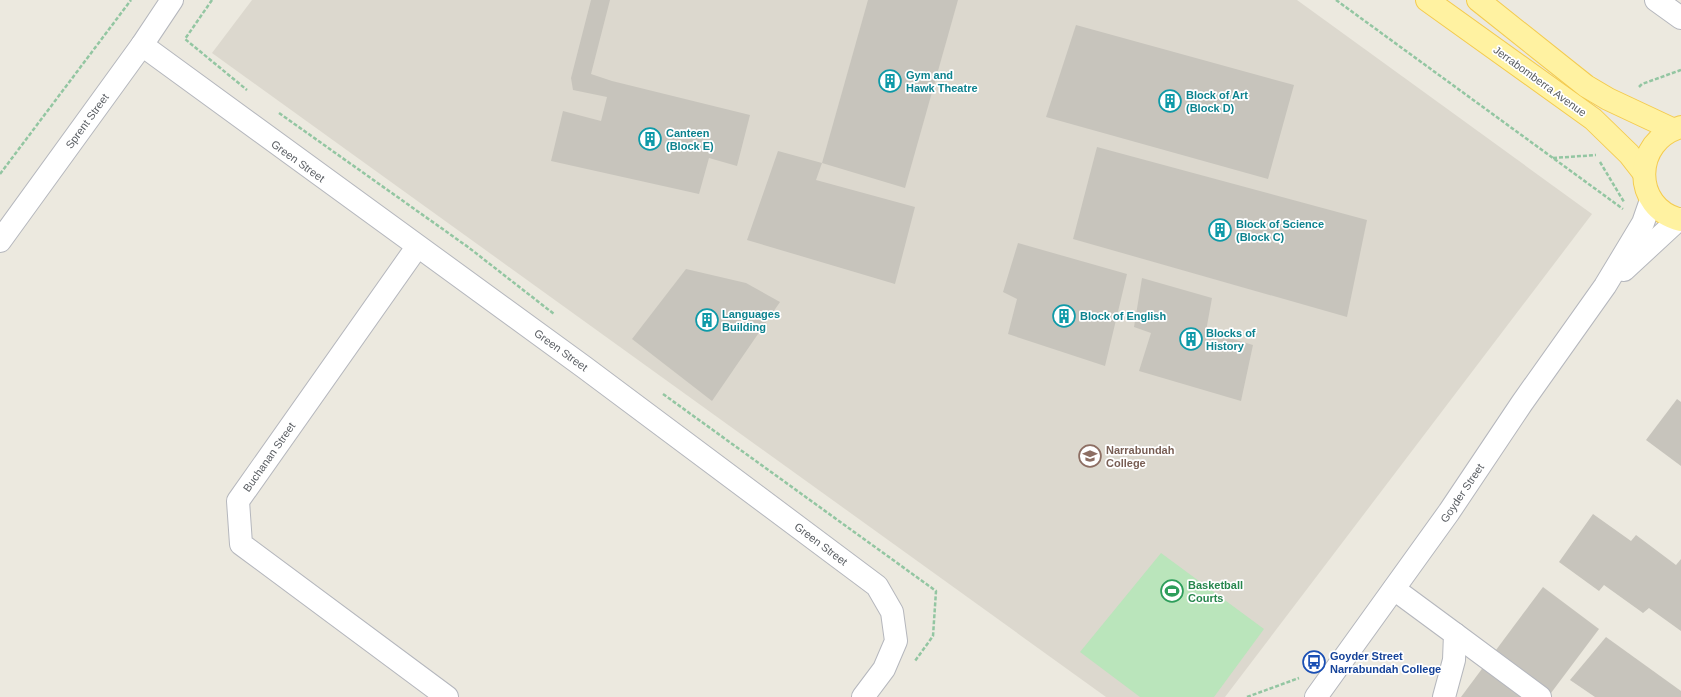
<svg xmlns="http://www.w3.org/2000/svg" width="1681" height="697" font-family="Helvetica,sans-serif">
<rect width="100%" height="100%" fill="#ece9df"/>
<path fill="#dcd8ce" d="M 252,0 L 1297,0 L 1592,214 L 1225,697 L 1106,697 L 212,53 Z"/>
<path fill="#bae5bb" d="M 1161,553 L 1264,629 L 1214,697 L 1140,697 L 1080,652 Z"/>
<g fill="#c7c4bc">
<path d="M 591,0 L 610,0 L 591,74 L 612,81 L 750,115 L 737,166 L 709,158 L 699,194 L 551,161 L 563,111 L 601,121 L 607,97 L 573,90 L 571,78 Z"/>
<path d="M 868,0 L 958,0 L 905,188 L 822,163 Z"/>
<path d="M 1076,25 L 1294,85 L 1268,179 L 1046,117 Z"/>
<path d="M 1097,147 L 1367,220 L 1347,317 L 1073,239 Z"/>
<path d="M 778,151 L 822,163 L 816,180 L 915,207 L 895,284 L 747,240 Z"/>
<path d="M 1018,243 L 1127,274 L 1105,366 L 1008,334 L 1017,299 L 1003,292 Z"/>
<path d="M 686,269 L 746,283 L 780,302 L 712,401 L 632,339 Z"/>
<path d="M 1142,278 L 1212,298 L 1206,331 L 1253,345 L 1241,401 L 1139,371 L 1151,333 L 1134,327 Z"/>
<path d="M 1677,399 L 1681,402 L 1681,466 L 1646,440 Z"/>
<path d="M 1593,514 L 1631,541 L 1636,535 L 1676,565 L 1681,559 L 1681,631 L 1649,608 L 1643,613 L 1604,585 L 1599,591 L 1559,562 Z"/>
<path d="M 1543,587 L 1599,629 L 1548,697 L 1461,697 Z"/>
<path d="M 1606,637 L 1681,691 L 1681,697 L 1595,697 L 1570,680 Z"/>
</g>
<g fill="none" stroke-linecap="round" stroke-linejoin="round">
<g stroke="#b5b7bd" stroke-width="24">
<g id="minor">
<path d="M 1656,0 L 1681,18"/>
<path d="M 142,45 L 584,367 L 877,586 L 892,612 L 896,641 L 884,669 L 863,697"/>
<path d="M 0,241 L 142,45 L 172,0"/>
<path d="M 417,247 L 238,501 L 241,544 L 447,697"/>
<path d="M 1624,270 L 1679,219"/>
<path d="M 1394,589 L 1455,634 L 1454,660 L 1444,697"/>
<path d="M 1455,634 L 1540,697"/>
<path d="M 1316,697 L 1449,512 L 1522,403 L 1605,286 L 1643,223 L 1651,200"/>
</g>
</g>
<g stroke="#f4cb4f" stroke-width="24">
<g id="major">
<path d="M 1427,0 L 1593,119 L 1629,154 L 1643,172"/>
<path d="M 1478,0 L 1586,86 L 1608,99 L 1672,129"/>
<path d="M 1681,127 C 1633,140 1631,208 1681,220"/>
</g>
</g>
<g stroke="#93c6a2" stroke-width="2.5" stroke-dasharray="4 2" stroke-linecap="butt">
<path d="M 212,0 L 185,39 L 247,90"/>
<path d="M 1336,0 L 1623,209"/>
<path d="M 1639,87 L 1642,84 L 1681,70"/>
<path d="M 279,113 L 468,247 L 554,314"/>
<path d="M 1553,158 L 1596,155"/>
<path d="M 1600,162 L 1624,202"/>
<path d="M 0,174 L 131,0"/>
<path d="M 663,394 L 936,591 L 933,636 L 915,661"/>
<path d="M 1247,697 L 1299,678"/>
</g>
<use href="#minor" stroke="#fff" stroke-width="22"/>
<use href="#major" stroke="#fff2a1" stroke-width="22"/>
</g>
<defs>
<g id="building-ring" transform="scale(1.15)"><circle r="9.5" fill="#fff" stroke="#0f9aa8" stroke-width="1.5"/><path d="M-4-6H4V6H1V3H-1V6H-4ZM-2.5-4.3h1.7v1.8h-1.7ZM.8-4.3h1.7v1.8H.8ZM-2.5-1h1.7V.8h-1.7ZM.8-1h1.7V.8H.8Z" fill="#0f9aa8"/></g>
<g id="school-ring" transform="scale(1.15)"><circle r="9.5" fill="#fff" stroke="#8d6e63" stroke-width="1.5"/><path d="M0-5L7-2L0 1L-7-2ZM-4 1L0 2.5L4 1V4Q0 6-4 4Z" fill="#8d6e63"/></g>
<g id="stadium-ring" transform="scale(1.15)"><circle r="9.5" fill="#fff" stroke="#2e9e5b" stroke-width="1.5"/><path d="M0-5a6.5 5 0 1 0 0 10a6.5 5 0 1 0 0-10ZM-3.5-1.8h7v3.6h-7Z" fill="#2e9e5b"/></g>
<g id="bus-ring" transform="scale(1.15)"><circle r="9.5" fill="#fff" stroke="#1a4fb4" stroke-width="1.5"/><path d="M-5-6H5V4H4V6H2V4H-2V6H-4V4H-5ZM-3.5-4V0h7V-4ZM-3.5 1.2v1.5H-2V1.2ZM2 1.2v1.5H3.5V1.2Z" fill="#1a4fb4"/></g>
</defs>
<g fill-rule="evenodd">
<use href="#building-ring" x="890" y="81"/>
<use href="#building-ring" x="1170" y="101"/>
<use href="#building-ring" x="650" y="139"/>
<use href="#building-ring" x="1220" y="230"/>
<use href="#building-ring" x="1064" y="316"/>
<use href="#building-ring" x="707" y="320"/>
<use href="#building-ring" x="1191" y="339"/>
<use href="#school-ring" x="1090" y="456"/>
<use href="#stadium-ring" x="1172" y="591"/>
<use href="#bus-ring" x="1314" y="662"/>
</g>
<g text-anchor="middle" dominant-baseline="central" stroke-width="3.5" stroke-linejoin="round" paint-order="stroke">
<g font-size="11" font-weight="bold" fill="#0d838f" stroke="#fff" text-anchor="start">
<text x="906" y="75">Gym and<tspan x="906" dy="13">Hawk Theatre</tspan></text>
<text x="1186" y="95">Block of Art<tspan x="1186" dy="13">(Block D)</tspan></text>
<text x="666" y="133">Canteen<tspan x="666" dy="13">(Block E)</tspan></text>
<text x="1236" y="224">Block of Science<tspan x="1236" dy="13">(Block C)</tspan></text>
<text x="722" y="314">Languages<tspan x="722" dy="13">Building</tspan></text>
<text x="1080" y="316">Block of English</text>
<text x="1206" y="333">Blocks of<tspan x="1206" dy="13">History</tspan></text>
</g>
<g font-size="11" fill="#585c61" stroke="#fff">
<text transform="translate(1540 81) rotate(36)">Jerrabomberra Avenue</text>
<text transform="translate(87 121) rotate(-54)">Sprent Street</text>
<text transform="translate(298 161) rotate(36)">Green Street</text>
<text transform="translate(561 350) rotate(36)">Green Street</text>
<text transform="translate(269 457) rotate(-55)">Buchanan Street</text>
<text transform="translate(1462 493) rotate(-56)">Goyder Street</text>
<text transform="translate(821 544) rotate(37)">Green Street</text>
</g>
<g font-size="11" font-weight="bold" fill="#785e54" stroke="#fff" text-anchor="start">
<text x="1106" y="450">Narrabundah<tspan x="1106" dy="13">College</tspan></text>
</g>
<g font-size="11" font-weight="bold" fill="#27864d" stroke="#fff" text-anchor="start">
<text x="1188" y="585">Basketball<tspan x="1188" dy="13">Courts</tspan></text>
</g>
<g font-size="11" font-weight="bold" fill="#164399" stroke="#fff" text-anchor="start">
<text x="1330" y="656">Goyder Street<tspan x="1330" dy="13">Narrabundah College</tspan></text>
</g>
</g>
</svg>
